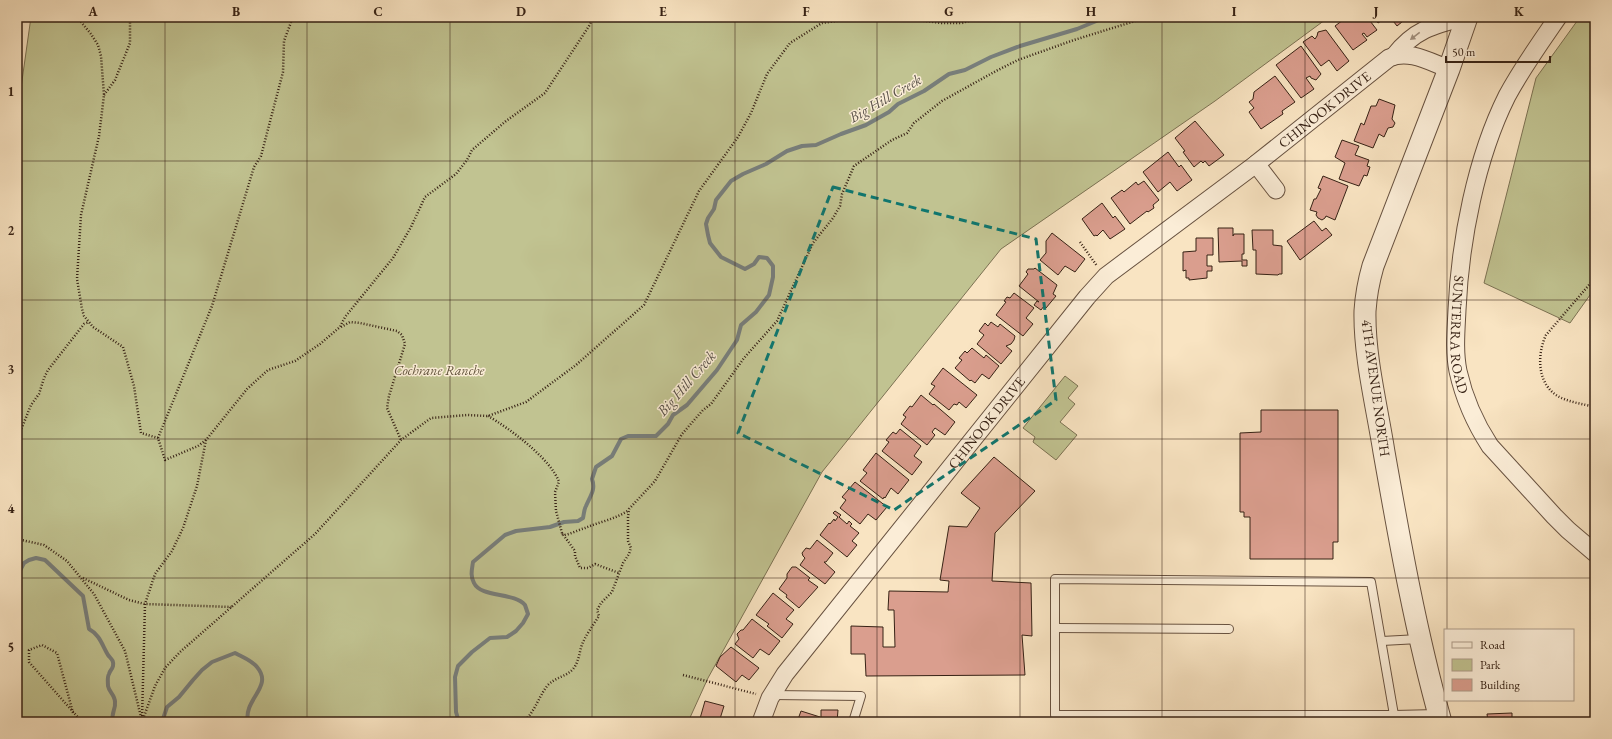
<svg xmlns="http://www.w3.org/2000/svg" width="1612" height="739" font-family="'EB Garamond',serif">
<rect width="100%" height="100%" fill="#f9e4c2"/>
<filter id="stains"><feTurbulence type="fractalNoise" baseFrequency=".005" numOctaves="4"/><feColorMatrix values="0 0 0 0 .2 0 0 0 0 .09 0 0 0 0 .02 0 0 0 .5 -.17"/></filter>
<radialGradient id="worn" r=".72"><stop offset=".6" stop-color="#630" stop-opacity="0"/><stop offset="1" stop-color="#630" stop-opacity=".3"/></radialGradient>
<g fill="#c1c391" stroke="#7c7253">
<path d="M 31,17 L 1329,17 L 1215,101 L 1001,249 L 822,472 L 708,678 L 688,722 L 17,722 L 17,116 Z"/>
<path d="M 1580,17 L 1595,17 L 1595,288 L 1570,323 L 1484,283 L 1536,78 Z"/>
<path d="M 1065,376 L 1078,386 L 1068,398 L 1075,404 L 1060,422 L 1077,435 L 1056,460 L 1033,442 L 1035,437 L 1023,428 Z"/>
</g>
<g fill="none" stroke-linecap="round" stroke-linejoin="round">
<g stroke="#787e7b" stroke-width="4">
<path d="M 17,576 L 24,563 L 29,560 L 36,558 L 45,560 L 83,596 L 89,629 C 100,635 102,645 108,655 C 111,659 114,660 113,666 C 112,670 110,670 109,674 C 107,677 108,682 108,686 C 109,692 115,695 115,702 C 116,709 111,713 113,720 L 119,722"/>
<path d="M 162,722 L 167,707 L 179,697 L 193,680 L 202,670 L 212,662 L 235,653 C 242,657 251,660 257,667 C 274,687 243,699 248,722"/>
<path d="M 459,722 L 456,712 L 455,677 L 458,666 L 472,652 L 490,638 L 507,637 L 516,631 L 523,623 L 528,614 C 527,611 526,608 525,605 C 514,592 481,598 474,583 C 470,576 472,569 473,562 L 505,535 L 516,531 L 550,527 L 564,522 L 578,521 L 583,518 C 584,514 584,509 586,506 C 590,496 596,490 592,479 L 596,467 L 612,456 L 621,439 L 628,436 L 656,436 L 668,424 L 673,415 L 687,405 L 717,370 L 737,340 L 741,325 L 756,312 L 769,295 L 773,277 L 773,266 L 767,258 L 759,257 L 754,264 L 745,269 L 721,257 L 710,243 L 708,235 L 706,224 L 708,218 L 714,209 L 716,200 L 731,181 L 743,174 L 766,164 L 787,151 L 802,146 L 816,145 L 841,134 L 866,125 L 889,112 L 898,104 L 924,91 L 949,74 L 965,70 L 991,57 L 1020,46 L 1077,29 L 1106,17"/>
</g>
</g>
<g fill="#da9e8e" stroke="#372215">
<path d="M 1347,17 L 1367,17 L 1377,30 L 1367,37 L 1364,33 L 1362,34 L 1367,40 L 1353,50 L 1335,26 Z"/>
<path d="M 1374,17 L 1387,17 L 1378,23 Z"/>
<path d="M 1390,17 L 1408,17 L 1397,26 Z"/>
<path d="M 1326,30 L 1349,61 L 1337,71 L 1329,60 L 1321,66 L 1303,42 L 1312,36 L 1315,39 L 1317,36 L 1318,32 Z"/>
<path d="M 1301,46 L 1321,74 L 1316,80 L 1311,78 L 1310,76 L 1306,78 L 1314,89 L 1301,98 L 1276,65 Z"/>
<path d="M 1275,76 L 1295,102 L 1282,111 L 1283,114 L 1261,129 L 1249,112 L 1254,108 L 1249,102 L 1253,99 L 1254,92 Z"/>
<path d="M 1379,99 L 1395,105 L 1392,119 L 1395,123 L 1393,127 L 1388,128 L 1384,137 L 1379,134 L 1373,148 L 1354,141 L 1361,123 L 1364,125 L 1371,106 L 1376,106 Z"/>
<path d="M 1195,121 L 1224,155 L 1209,166 L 1205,161 L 1203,163 L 1201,161 L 1194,167 L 1183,152 L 1185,151 L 1175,138 Z"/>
<path d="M 1342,140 L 1359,146 L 1355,155 L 1369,160 L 1367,166 L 1370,167 L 1367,176 L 1364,175 L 1359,186 L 1339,179 L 1345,163 L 1335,157 Z"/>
<path d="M 1168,152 L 1179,167 L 1181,165 L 1192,180 L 1177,191 L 1170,182 L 1158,192 L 1143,172 Z"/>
<path d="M 1323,176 L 1348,186 L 1335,220 L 1326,216 L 1325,218 L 1322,220 L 1318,218 L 1316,215 L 1317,212 L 1310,210 L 1314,199 L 1316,199 L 1321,189 L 1318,188 Z"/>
<path d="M 1144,181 L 1159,200 L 1153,205 L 1154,208 L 1148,212 L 1147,211 L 1130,224 L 1111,198 L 1122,190 L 1124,192 L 1136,182 L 1138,185 Z"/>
<path d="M 1102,203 L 1113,218 L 1115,216 L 1125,229 L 1110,239 L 1103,230 L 1097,236 L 1096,235 L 1094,236 L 1082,219 Z"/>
<path d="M 1314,221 L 1322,231 L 1326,228 L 1332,235 L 1300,260 L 1287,241 Z"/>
<path d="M 1218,228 L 1233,228 L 1233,236 L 1234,234 L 1244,234 L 1244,254 L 1242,254 L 1242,260 L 1247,260 L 1247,266 L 1242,266 L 1242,261 L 1219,262 Z"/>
<path d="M 1252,230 L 1273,230 L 1273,245 L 1282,246 L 1282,274 L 1279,274 L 1278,275 L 1256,274 L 1256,250 L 1253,250 Z"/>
<path d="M 1052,233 L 1085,259 L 1075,272 L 1065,266 L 1058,275 L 1040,260 L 1046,253 L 1046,241 Z"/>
<path d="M 1196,238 L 1213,238 L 1213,255 L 1207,255 L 1207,266 L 1212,266 L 1212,271 L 1207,271 L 1207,278 L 1189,280 L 1189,278 L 1186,278 L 1186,270 L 1183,271 L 1183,252 L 1196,251 Z"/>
<path d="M 1035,268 L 1057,285 L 1053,294 L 1056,296 L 1046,308 L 1044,306 L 1041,310 L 1034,305 L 1037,301 L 1039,302 L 1019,286 L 1028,274 L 1026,272 L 1028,269 L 1034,269 Z"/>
<path d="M 1014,293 L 1034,308 L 1026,318 L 1033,324 L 1023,336 L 996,315 L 1006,302 L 1004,301 L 1007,297 L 1010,298 Z"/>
<path d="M 991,322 L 998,327 L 1000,324 L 1015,336 L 1014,340 L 1011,344 L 1006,346 L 1012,351 L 1001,364 L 977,344 L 984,335 L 979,331 L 985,323 L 988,326 Z"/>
<path d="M 972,348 L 984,358 L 986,355 L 999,366 L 989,379 L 982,374 L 975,383 L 971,380 L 970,381 L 955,368 L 962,360 L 959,358 L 965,351 L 967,353 Z"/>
<path d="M 943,368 L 977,395 L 966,408 L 959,402 L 957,405 L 954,404 L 949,410 L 929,394 L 935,386 L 931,384 Z"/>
<path d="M 921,395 L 933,405 L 934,404 L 955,422 L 945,435 L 935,428 L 932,432 L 935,435 L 927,445 L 901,424 L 906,417 L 903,415 L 910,406 L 912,407 Z"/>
<path d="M 1261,410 L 1338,410 L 1338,542 L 1333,542 L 1333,559 L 1250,559 L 1250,517 L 1244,517 L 1244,512 L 1240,512 L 1240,433 L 1261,432 Z"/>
<path d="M 900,429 L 921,446 L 914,456 L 922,462 L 912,475 L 882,451 L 889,442 L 886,440 L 893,432 L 896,434 Z"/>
<path d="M 876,453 L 909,480 L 898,494 L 891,488 L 885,498 L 884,497 L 883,499 L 860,481 L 867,473 L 863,470 Z"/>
<path d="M 994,457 L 1035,491 L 995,533 L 992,581 L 1031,583 L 1032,636 L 1022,635 L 1025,675 L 866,676 L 865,654 L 851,654 L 851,626 L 883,627 L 883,647 L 895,647 L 894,610 L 888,610 L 889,591 L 948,592 L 949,581 L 940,580 L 949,526 L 967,527 L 980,508 L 961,493 Z"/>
<path d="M 855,482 L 887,507 L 876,520 L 868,514 L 860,524 L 840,508 L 846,500 L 842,497 Z"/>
<path d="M 835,511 L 841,515 L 839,517 L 847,524 L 849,521 L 852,524 L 850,526 L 859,533 L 852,541 L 857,545 L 847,557 L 820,535 L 829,523 L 830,524 L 834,519 L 835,521 L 838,517 L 833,513 Z"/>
<path d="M 817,540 L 833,553 L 826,562 L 824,562 L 835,572 L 825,584 L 800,565 L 805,558 L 803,556 L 802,553 L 806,548 L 810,549 Z"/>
<path d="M 792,567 L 796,567 L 810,578 L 808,580 L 818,587 L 799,608 L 786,597 L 787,595 L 779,589 L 787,578 L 787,574 Z"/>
<path d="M 773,593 L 794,610 L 786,619 L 793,624 L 782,638 L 767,626 L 769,624 L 756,615 Z"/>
<path d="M 752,619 L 780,641 L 769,655 L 760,649 L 753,658 L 735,644 L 739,639 L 737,634 L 741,630 L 743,630 Z"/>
<path d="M 731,647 L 759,668 L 749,680 L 742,675 L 736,682 L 716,666 L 720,657 Z"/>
<path d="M 705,701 L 724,706 L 719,722 L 699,722 Z"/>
<path d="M 821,710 L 838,710 L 837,722 L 821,722 Z"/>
<path d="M 801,711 L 820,717 L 818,722 L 797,722 Z"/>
<path d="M 1512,713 L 1512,722 L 1488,722 L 1487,714 Z"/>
</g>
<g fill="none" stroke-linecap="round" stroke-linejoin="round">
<g stroke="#685240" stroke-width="10">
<g id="service">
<path d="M 1055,579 L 1371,582 L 1394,715 L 1055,715 Z"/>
<path d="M 1055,628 L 1229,629"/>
<path d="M 1382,641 L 1419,639"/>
<path d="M 772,695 L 861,696 L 853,722"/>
<path d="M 1394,715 L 1438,714"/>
</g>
</g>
<g stroke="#685240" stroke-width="19">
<g id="minor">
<path id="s1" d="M 1558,17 C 1540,43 1522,68 1507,96 C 1476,158 1460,241 1457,310 C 1456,331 1454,351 1458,371 C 1464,398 1475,423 1490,446 L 1554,516 L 1568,530 L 1595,553"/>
<path d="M 1394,56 C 1414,30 1433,25 1464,17"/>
<path d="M 1256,164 L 1276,190"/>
<path id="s2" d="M 761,722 L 770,698 L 785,674 L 1087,297 L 1106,276 L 1256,164 L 1389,58 C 1409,49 1430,62 1449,69"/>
</g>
</g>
<g stroke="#685240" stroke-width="23">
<path id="tertiary" d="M 1441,722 C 1416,633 1400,543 1384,452 C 1377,407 1364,356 1365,311 C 1366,295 1369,280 1373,266 L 1449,69 L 1467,17"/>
</g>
<g stroke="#372215" stroke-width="2.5" stroke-dasharray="1 2" stroke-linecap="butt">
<path d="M 77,17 L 91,34 L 98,45 L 101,56 L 104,95 L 99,136 L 81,215 L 77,279 L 82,309 L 84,316 L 93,327 L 123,347 L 134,386 L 141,433 L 158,438"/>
<path d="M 104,95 L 115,80 L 130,43 L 130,17"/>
<path d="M 1080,242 L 1097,266"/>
<path d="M 1595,278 L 1546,335 C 1537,354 1537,382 1556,395 C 1567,402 1583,404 1595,407"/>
<path d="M 341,327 L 350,322 L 360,323 L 397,331 L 402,335 L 405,344 L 389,396 L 387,408 L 401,440"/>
<path d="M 488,416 C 509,428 551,459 559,482 L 555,492 L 556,511 L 562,533 L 575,551 L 575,556 L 580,568 L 588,568 L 595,564 L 619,573"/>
<path d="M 17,440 L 31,405 L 39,394 L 44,378 L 48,370 L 84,324 L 89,322"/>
<path d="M 206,440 L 198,446 L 165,460 L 158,438 L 212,306 L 254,167 L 261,156 L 283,72 L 284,41 L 293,17"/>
<path d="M 562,534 L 564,535 C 571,534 578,530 585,528 C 599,522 616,519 629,510"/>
<path d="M 17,539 L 44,545 L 67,561 L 94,594 L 125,651 L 141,717"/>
<path d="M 83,578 L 129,600 L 145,604 L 232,607"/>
<path d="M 683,675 L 756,694"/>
<path d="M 73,713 L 57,653 L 42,645 L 29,650 L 29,662 L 82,722"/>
<path d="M 142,719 L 145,604 L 155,574 L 172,551 L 183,528 L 197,486 L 206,440 L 247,389 L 268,370 L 295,361 L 320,344 L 340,327 L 345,317 L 393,258 L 411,227 L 425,197 L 456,174 L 467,160 L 472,150 L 506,121 L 545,93 L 589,26 L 593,17"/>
<path d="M 142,722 L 155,686 L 165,668 L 180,652 L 315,534 L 401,440 L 431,418 L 467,415 L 488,416 L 526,402 L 576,365 L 644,305 L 699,191 L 738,137 L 751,113 L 767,74 L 790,43 L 822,23 L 858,18 L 900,18 L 942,23 L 962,23 L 982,17"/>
<path d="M 523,722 C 535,712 538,698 547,686 C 555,677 566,677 573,669 C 580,661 579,649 584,640 C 588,632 594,624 599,616 L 597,610 L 601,603 L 612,592 L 623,563 L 629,554 L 631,548 L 628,541 L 628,517 L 629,509 L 655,481 L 682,434 L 703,410 L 711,404 L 744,358 L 777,321 L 813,243 L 833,218 L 840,206 L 842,194 L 854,166 L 892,140 L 907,133 L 914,123 L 942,101 L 996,71 L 1018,60 L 1074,40 L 1148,17"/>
</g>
<use href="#service" stroke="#fbedd7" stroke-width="8"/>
<use href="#minor" stroke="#fbedd7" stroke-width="17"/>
<use href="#tertiary" stroke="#fbedd7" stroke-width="21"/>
</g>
<defs><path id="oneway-solid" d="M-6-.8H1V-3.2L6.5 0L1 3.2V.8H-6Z"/></defs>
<use fill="#a39280" href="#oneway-solid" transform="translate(1415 36) rotate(142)"/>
<path fill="none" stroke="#0f766e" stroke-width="3" stroke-dasharray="8 5" stroke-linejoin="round" d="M 833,187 L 1036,239 L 1056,400 L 894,510 L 738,433 Z"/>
<path fill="none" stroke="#372215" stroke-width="1" stroke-opacity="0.55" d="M 165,17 L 165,722M 307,17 L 307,722M 450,17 L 450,722M 592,17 L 592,722M 735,17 L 735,722M 877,17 L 877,722M 1020,17 L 1020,722M 1162,17 L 1162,722M 1305,17 L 1305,722M 1447,17 L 1447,630M 17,161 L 1595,161M 17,300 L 1595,300M 17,439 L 1595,439M 17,578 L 1595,578M 1447,700 L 1447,722"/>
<g text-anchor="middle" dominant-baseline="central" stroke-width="3" stroke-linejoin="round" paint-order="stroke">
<g font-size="14" fill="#372215" stroke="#fbedd7">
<text stroke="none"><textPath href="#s2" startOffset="840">CHINOOK DRIVE</textPath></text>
<text stroke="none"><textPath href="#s1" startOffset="340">SUNTERRA ROAD</textPath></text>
<text transform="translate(1376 388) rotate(82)">4TH AVENUE NORTH</text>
<text stroke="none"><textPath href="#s2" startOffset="376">CHINOOK DRIVE</textPath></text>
</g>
<g font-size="14" font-style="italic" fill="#60523a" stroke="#fbedd7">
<text x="439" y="370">Cochrane Ranche</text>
</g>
<g font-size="15" font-style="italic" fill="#585048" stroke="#fbedd7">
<text transform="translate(885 98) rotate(-30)">Big Hill Creek</text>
<text transform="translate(686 383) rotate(-49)">Big Hill Creek</text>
</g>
</g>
<rect width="1612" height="739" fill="none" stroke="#f9e4c2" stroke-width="44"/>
<rect x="1444" y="629" width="130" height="72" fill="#fbedd7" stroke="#ad9c89"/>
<rect x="1452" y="642" width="20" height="6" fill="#fbedd7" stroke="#ad9c89"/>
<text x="1480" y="649" font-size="12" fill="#372215">Road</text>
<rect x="1452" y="659" width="20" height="12" fill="#c1c391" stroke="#ad9c89"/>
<text x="1480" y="669" font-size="12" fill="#372215">Park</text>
<rect x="1452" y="679" width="20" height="12" fill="#da9e8e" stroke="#ad9c89"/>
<text x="1480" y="689" font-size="12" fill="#372215">Building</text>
<path d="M1446 56v6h104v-6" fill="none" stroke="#372215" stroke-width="2"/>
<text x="1452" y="56" font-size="12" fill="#372215" stroke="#fbedd7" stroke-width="3" paint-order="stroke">50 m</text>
<rect x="22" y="22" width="1568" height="695" fill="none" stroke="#372215" stroke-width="1.5"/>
<g font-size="13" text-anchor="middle" font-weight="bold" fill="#372215">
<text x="93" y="16">A</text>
<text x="236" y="16">B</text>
<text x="378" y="16">C</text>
<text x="521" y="16">D</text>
<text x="663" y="16">E</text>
<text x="806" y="16">F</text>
<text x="949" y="16">G</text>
<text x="1091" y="16">H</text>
<text x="1234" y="16">I</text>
<text x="1376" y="16">J</text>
<text x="1519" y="16">K</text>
<text x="11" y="96">1</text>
<text x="11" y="235">2</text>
<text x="11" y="374">3</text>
<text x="11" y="513">4</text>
<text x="11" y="652">5</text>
</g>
<rect width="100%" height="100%" filter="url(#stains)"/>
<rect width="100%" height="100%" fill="url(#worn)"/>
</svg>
